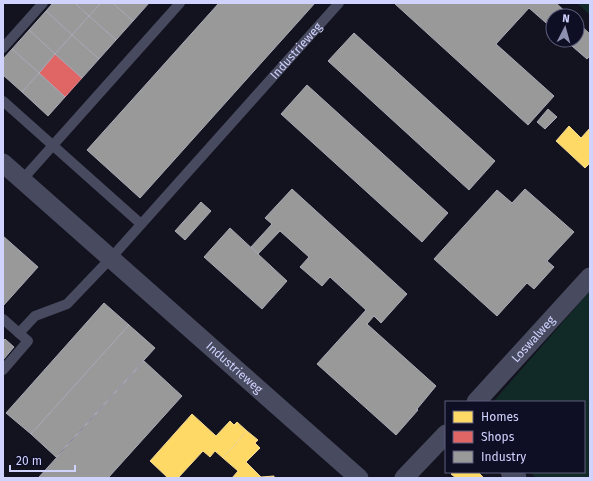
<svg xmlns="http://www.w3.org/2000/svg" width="593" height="481" font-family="'Fira Sans',sans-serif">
<rect width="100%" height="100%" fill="#13131f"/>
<g fill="#112a27">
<path d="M 577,3 L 590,3 L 590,15 Z"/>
<path d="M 590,291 L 590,478 L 536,478 L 530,472 L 584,472 L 584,402 L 493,402 Z"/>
</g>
<g fill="#ffd966" stroke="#f1d794">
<path d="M 569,126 L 581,138 L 590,128 L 590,163 L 585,168 L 556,141 Z"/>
<path d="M 192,414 L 216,436 L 230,421 L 234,425 L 237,422 L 247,431 L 223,458 L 215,451 L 210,457 L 203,451 L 178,478 L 168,478 L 150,461 Z"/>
<path d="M 247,431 L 258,440 L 255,443 L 260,448 L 246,462 L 261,477 L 274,476 L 274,478 L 232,478 L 238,471 L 223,458 Z"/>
<path d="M 453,472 L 478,472 L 484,478 L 456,478 L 451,474 Z"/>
</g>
<path fill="#e06666" stroke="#dc8794" d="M 55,54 L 82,78 L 65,97 L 39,73 Z"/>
<g fill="#999" stroke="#aaaab8">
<path d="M 53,3 L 75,3 L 89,16 L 72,35 L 46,11 Z"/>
<path d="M 75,3 L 101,3 L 89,16 Z"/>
<path d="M 101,3 L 113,3 L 133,21 L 116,40 L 89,16 Z"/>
<path d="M 113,3 L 149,3 L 133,21 Z"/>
<path d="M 219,3 L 315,3 L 140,198 L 87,150 Z"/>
<path d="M 394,3 L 556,3 L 570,16 L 553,16 L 553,29 L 529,8 L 496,44 L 554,96 L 528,125 Z"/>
<path d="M 46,11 L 72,35 L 55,54 L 29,30 Z"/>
<path d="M 89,16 L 116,40 L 99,59 L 72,35 Z"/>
<path d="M 577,22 L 590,34 L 590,56 L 587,59 L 565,40 L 577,40 Z"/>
<path d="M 29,30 L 55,54 L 39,73 L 12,49 Z"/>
<path d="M 354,33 L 495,161 L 469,190 L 328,61 Z"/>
<path d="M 72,35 L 99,59 L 82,78 L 55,54 Z"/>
<path d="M 12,49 L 39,73 L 22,92 L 3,75 L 3,59 Z"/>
<path d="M 39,73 L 65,97 L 48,116 L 22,92 Z"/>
<path d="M 307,85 L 448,213 L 422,242 L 281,114 Z"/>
<path d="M 548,109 L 557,117 L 545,129 L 537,122 Z"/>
<path d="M 292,189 L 407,294 L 381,323 L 374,316 L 367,324 L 436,386 L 417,409 L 418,410 L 396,435 L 317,364 L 366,310 L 330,277 L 322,286 L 300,267 L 309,257 L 280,231 L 258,254 L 251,247 L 272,224 L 265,218 Z"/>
<path d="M 525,189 L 574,232 L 547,261 L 554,267 L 534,289 L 527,283 L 497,316 L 434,259 L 497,190 L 512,203 Z"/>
<path d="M 201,202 L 211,211 L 185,240 L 175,231 Z"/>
<path d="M 230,228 L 287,281 L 262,309 L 204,257 Z"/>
<path d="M 3,236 L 38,267 L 3,306 Z"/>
<path d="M 104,303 L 129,325 L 31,434 L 6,413 Z"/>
<path d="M 129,325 L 155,348 L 56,457 L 31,434 Z"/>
<path d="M 5,339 L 14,347 L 3,360 L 3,341 Z"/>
<path d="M 144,361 L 182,396 L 108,478 L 41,478 L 39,477 Z"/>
</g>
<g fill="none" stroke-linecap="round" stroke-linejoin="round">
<g stroke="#484a60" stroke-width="10">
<path d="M 3,48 L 43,3"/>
<path d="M 3,101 L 141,224"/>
<path d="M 22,180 L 180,3"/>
<path d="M 3,319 L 28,341 L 3,370"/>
<path id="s1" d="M 19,333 L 35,316 L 67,304 L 111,258 L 339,3"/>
</g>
<g stroke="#484a60" stroke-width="19">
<path id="s2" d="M 3,163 L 359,478"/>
<path id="s3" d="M 476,402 L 590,277"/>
<path d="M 510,472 L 517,478"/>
<path d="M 404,478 L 446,434"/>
</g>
</g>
<g text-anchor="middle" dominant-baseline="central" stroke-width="4" stroke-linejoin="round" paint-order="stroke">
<g font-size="12" fill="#d1d3ff" stroke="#0e0e24">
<text stroke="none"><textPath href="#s1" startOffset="399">Industrieweg</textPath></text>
<text stroke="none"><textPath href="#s3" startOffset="85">Loswalweg</textPath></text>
<text stroke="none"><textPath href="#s2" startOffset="309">Industrieweg</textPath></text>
</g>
</g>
<rect width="593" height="481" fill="none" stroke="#d1d3ff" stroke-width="8"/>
<rect x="445" y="401" width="140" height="72" fill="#0e0e24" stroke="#5c5d7c"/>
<rect x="453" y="411" width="20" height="12" fill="#ffd966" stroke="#5c5d7c"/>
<text x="481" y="421" font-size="12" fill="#d1d3ff">Homes</text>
<rect x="453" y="431" width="20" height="12" fill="#e06666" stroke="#5c5d7c"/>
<text x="481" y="441" font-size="12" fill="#d1d3ff">Shops</text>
<rect x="453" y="451" width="20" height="12" fill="#999999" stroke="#5c5d7c"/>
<text x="481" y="461" font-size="12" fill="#d1d3ff">Industry</text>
<g transform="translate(565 28) rotate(6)"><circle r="19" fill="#0e0e24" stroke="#5c5d7c"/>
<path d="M0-3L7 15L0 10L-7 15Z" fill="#8e90b1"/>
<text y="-6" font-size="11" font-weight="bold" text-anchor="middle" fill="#d1d3ff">N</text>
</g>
<path d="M10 465v6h65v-6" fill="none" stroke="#d1d3ff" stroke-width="2"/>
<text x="16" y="465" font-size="12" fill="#d1d3ff" stroke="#0e0e24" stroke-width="3" paint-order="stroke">20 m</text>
</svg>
